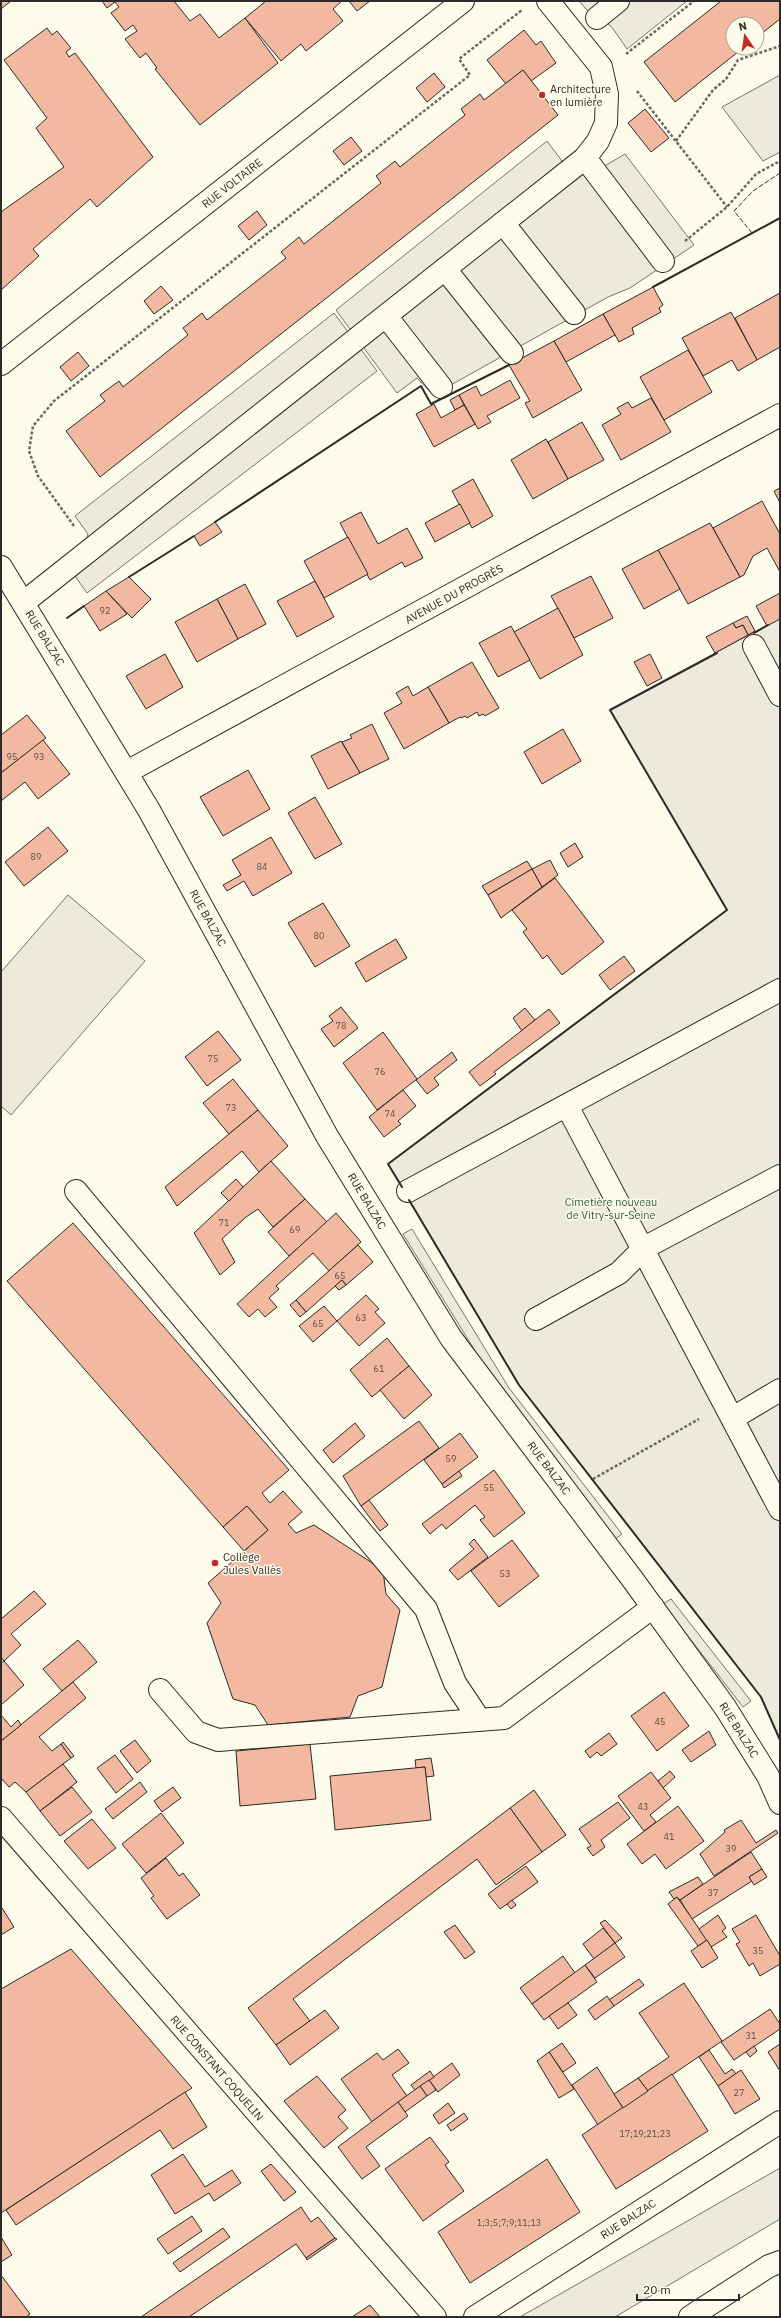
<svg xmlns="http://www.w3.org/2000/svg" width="781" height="2318" font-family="'IBM Plex Sans',sans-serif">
<rect width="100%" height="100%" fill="#fdfbea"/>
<g fill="#ecebdb" stroke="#74746e">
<path d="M 780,75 L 780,152 L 763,161 L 722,107 Z"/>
<path d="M 780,618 L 780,1740 L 761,1697 L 519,1385 L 388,1164 L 727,910 L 610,710 Z"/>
<path d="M 68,895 L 145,961 L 11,1115 L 1,1106 L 1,972 Z"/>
<path d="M 780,2168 L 780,2219 L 615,2317 L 520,2317 Z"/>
</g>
<g fill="#eceadb" stroke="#74746e">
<path d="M 579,1 L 687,1 L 627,49 L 611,26 L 587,10 Z"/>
<path d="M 547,141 L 562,161 L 603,167 L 625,154 L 694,245 L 630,288 L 608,297 L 433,395 L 417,378 L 397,393 L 336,310 Z"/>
<path d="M 334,313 L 377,371 L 87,593 L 75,576 L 88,534 L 75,516 Z"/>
<path d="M 412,1229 L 509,1388 L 622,1534 L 614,1540 L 506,1401 L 403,1234 Z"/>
<path d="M 671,1599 L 751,1701 L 743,1707 L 663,1604 Z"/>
</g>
<g fill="#f2b8a0" stroke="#2b2b2b">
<path d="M 1,1 L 11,1 L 1,9 Z"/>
<path d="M 102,1 L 174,1 L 190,21 L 200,14 L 219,38 L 245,18 L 278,63 L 200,125 L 155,69 L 157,68 L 146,53 L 140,58 L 125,39 L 137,31 L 133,25 L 125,31 L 111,13 L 119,7 L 115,2 L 107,8 Z"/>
<path d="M 266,1 L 342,1 L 333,9 L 343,21 L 306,51 L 301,44 L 281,61 L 245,18 Z"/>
<path d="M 349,1 L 370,1 L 357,11 Z"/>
<path d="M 721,1 L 780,1 L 780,19 L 757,37 L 757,24 L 733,24 L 733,48 L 743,48 L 675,102 L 644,62 Z"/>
<path d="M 47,28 L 52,35 L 57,31 L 71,48 L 66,52 L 69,57 L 75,53 L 153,157 L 97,207 L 90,199 L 33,249 L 39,256 L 1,290 L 1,212 L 64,167 L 36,128 L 47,118 L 4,60 Z"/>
<path d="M 524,30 L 536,45 L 541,41 L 556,63 L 531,81 L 523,70 L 506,84 L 487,60 Z"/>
<path d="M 523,70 L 558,115 L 100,477 L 66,431 L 105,401 L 100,395 L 119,381 L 123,387 L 188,335 L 183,328 L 202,313 L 207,320 L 286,258 L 281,252 L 299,237 L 304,244 L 381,183 L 376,176 L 395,161 L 400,167 L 465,115 L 461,109 L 480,94 L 484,100 Z"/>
<path d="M 434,73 L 445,87 L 427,102 L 416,88 Z"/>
<path d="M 645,109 L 669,138 L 651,152 L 628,123 Z"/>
<path d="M 351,137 L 362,151 L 344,165 L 333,151 Z"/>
<path d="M 257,211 L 267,225 L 249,240 L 238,226 Z"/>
<path d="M 161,286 L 173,300 L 154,314 L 144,301 Z"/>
<path d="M 653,287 L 663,305 L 659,308 L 661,312 L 632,328 L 634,334 L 619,342 L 603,314 Z"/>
<path d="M 780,293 L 780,347 L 757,360 L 735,318 Z"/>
<path d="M 731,312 L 757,360 L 738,371 L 732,360 L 703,376 L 682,338 Z"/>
<path d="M 603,314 L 615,335 L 566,362 L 554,341 Z"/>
<path d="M 554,341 L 582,390 L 533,418 L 525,403 L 530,401 L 509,365 Z"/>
<path d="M 688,350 L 712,392 L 664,420 L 640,377 Z"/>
<path d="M 78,352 L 89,366 L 71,381 L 60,367 Z"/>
<path d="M 510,380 L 520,398 L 487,416 L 491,422 L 478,429 L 459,395 L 476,386 L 481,396 Z"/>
<path d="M 459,395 L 464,405 L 455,410 L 450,400 Z"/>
<path d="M 651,398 L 671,432 L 621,460 L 602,425 L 621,414 L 617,408 L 628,402 L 632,408 Z"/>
<path d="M 434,404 L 441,418 L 464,405 L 475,424 L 434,447 L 416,414 Z"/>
<path d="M 582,422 L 604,460 L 568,479 L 548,442 Z"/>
<path d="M 546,439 L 568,479 L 533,499 L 511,460 Z"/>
<path d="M 473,479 L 493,516 L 472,528 L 452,491 Z"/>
<path d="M 780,488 L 780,503 L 774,491 Z"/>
<path d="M 762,501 L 780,534 L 780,572 L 767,548 L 753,556 L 744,575 L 740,577 L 713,528 Z"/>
<path d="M 460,504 L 470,523 L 435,542 L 425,523 Z"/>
<path d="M 361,512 L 378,544 L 407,528 L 423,558 L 405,567 L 402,562 L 370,580 L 340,523 Z"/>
<path d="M 215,522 L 222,532 L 200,546 L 194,536 Z"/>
<path d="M 710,523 L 740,577 L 688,604 L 658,550 Z"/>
<path d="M 348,537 L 368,574 L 324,598 L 304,561 Z"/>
<path d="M 658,550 L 680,589 L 644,609 L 622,569 Z"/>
<path d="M 591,576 L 613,618 L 574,638 L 551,596 Z"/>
<path d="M 129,577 L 151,599 L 132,618 L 106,591 Z"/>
<path d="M 315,581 L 334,617 L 297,637 L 277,601 Z"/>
<path d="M 245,584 L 266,624 L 238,639 L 217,599 Z"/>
<path d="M 106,591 L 127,614 L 100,631 L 84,606 Z"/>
<path d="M 780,593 L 780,619 L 767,626 L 756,606 Z"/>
<path d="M 217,599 L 238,639 L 197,662 L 175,622 Z"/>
<path d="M 558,608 L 583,655 L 540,679 L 514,632 Z"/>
<path d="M 747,616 L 755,631 L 748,635 L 743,625 L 736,628 L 733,623 Z"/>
<path d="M 733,623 L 736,628 L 743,625 L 748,635 L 715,653 L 706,637 Z"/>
<path d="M 511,626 L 530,660 L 498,677 L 479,643 Z"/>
<path d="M 165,654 L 183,687 L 146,709 L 126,676 Z"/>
<path d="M 650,654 L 662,678 L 647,686 L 634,662 Z"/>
<path d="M 472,662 L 499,708 L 485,716 L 483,714 L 479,716 L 477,712 L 467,718 L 465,716 L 461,718 L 460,717 L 449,723 L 428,687 Z"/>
<path d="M 408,686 L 413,696 L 428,687 L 449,723 L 404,749 L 384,713 L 402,703 L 396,693 Z"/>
<path d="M 27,715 L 46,738 L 1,773 L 1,735 Z"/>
<path d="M 372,724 L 389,759 L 360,773 L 342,742 L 352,738 L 350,735 Z"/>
<path d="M 563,729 L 581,761 L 542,784 L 524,752 Z"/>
<path d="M 43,740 L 70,774 L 38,799 L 25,782 L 1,801 L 1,773 Z"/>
<path d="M 341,741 L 360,773 L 328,789 L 311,756 Z"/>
<path d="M 248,770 L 270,809 L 223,836 L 200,797 Z"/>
<path d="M 315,797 L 342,844 L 315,859 L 288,813 Z"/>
<path d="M 48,827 L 68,851 L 24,886 L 5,862 Z"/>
<path d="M 271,837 L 292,873 L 253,896 L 244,881 L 227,891 L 223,885 L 241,875 L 232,860 Z"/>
<path d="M 575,843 L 583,857 L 568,867 L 560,853 Z"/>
<path d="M 550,860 L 558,875 L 542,887 L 532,869 Z"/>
<path d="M 527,861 L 532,869 L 488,895 L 482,886 Z"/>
<path d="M 532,869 L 542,887 L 501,918 L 488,895 Z"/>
<path d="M 555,878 L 604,942 L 562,975 L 547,955 L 543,959 L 523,932 L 527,929 L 512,910 Z"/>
<path d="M 323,903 L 350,946 L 315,967 L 288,923 Z"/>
<path d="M 396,939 L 407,958 L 366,982 L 355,963 Z"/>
<path d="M 624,956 L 635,971 L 610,990 L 599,975 Z"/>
<path d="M 341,1007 L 358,1028 L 334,1047 L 321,1029 L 333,1021 L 329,1016 Z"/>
<path d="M 525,1008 L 535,1020 L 522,1031 L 513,1018 Z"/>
<path d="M 549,1009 L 560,1023 L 494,1072 L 496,1074 L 480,1086 L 469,1072 Z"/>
<path d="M 218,1031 L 241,1060 L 207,1086 L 185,1057 Z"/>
<path d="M 383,1032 L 417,1079 L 377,1110 L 343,1063 Z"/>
<path d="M 452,1052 L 457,1060 L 434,1078 L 439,1085 L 427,1094 L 416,1080 Z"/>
<path d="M 233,1079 L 258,1110 L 229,1134 L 203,1103 Z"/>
<path d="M 403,1090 L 416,1106 L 398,1121 L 401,1124 L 384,1137 L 369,1117 Z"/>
<path d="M 258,1110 L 288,1146 L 259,1172 L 242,1151 L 177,1206 L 165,1187 Z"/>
<path d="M 271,1161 L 305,1199 L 273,1227 L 258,1209 L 246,1217 L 222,1239 L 235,1262 L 220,1275 L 194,1233 Z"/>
<path d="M 236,1179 L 243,1187 L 229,1201 L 221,1193 Z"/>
<path d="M 305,1199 L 327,1222 L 289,1256 L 268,1232 Z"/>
<path d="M 336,1213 L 361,1242 L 329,1271 L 313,1253 L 276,1286 L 279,1289 L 269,1298 L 277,1307 L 265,1317 L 258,1309 L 249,1317 L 237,1304 Z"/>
<path d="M 73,1223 L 289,1470 L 262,1493 L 270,1503 L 283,1491 L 302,1512 L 288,1524 L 296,1533 L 314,1525 L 383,1570 L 386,1594 L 400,1610 L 382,1687 L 358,1696 L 350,1717 L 268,1725 L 255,1705 L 233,1699 L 207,1623 L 221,1603 L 208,1583 L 268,1530 L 247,1506 L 223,1527 L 7,1281 Z"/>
<path d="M 358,1245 L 373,1262 L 346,1285 L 342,1280 L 306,1312 L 296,1300 Z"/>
<path d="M 342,1280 L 346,1285 L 339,1290 L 335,1286 Z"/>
<path d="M 366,1295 L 379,1309 L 375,1312 L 385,1323 L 359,1346 L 337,1321 Z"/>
<path d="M 296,1300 L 306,1312 L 300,1317 L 290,1305 Z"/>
<path d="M 324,1306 L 337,1321 L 313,1342 L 299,1326 Z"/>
<path d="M 387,1338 L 409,1366 L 372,1397 L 350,1370 Z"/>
<path d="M 409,1366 L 432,1395 L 404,1419 L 380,1390 Z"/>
<path d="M 419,1421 L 439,1448 L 361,1506 L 343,1476 Z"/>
<path d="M 355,1423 L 365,1436 L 333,1463 L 323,1450 Z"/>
<path d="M 460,1433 L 478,1457 L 442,1484 L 424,1460 Z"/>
<path d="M 494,1470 L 525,1513 L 494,1537 L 480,1520 L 485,1517 L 475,1505 L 446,1529 L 442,1524 L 430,1534 L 422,1524 Z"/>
<path d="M 459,1471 L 462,1476 L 444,1488 L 442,1484 Z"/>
<path d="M 369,1500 L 388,1525 L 380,1531 L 361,1506 Z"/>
<path d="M 247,1506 L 268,1530 L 244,1551 L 223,1527 Z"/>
<path d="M 474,1539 L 488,1557 L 458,1580 L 449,1570 L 474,1549 L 469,1544 Z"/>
<path d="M 512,1540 L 539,1576 L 499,1607 L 471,1571 Z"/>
<path d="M 34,1591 L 46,1604 L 11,1634 L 21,1645 L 4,1661 L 1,1657 L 1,1619 Z"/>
<path d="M 78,1640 L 97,1662 L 62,1691 L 43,1669 Z"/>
<path d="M 4,1661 L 24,1685 L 1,1705 L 1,1663 Z"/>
<path d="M 73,1682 L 86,1698 L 39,1737 L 52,1751 L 61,1744 L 71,1758 L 26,1792 L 15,1782 L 9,1787 L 1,1778 L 1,1741 Z"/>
<path d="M 664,1692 L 689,1726 L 657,1751 L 631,1716 Z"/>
<path d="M 1,1715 L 11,1727 L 18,1720 L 21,1725 L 1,1741 Z"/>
<path d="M 709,1731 L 716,1745 L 691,1762 L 682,1750 Z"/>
<path d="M 609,1733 L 617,1744 L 601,1756 L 597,1752 L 590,1758 L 585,1751 Z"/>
<path d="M 135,1740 L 151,1761 L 137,1773 L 120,1751 Z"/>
<path d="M 63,1742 L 74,1756 L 71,1758 L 61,1744 Z"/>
<path d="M 310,1744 L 316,1799 L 240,1806 L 236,1751 Z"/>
<path d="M 115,1755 L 133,1779 L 116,1793 L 97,1768 Z"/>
<path d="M 431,1758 L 434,1776 L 426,1777 L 425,1767 L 416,1768 L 415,1760 Z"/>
<path d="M 63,1764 L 77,1782 L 40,1811 L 26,1792 Z"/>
<path d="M 425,1767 L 431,1820 L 335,1830 L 330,1776 Z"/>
<path d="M 670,1771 L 675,1777 L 663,1788 L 658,1781 Z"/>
<path d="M 651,1772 L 671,1798 L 650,1815 L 656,1822 L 644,1831 L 618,1796 Z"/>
<path d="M 140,1782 L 147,1792 L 113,1819 L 105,1809 Z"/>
<path d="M 72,1787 L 92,1812 L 60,1836 L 40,1811 Z"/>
<path d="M 173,1787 L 181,1798 L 162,1812 L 154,1801 Z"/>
<path d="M 534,1790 L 566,1835 L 542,1852 L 510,1808 Z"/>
<path d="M 618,1802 L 630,1818 L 601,1840 L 605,1847 L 593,1856 L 587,1848 L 591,1846 L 579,1829 Z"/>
<path d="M 678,1806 L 704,1841 L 666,1869 L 655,1854 L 642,1864 L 627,1844 Z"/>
<path d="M 510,1808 L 542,1852 L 496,1885 L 477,1859 L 293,1999 L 310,2021 L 276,2045 L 248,2008 Z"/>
<path d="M 161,1813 L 184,1843 L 146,1873 L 122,1844 Z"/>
<path d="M 92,1819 L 116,1848 L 88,1869 L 64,1841 Z"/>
<path d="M 741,1820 L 756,1843 L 776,1830 L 778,1833 L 714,1876 L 700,1854 L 725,1832 L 724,1830 Z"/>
<path d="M 751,1852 L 762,1869 L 749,1877 L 752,1881 L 692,1919 L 680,1900 Z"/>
<path d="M 166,1858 L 179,1876 L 183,1873 L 200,1895 L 167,1919 L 151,1898 L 154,1896 L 141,1878 Z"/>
<path d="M 526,1866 L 538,1882 L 500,1909 L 488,1894 Z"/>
<path d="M 762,1869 L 767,1877 L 754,1885 L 749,1877 Z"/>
<path d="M 698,1877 L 703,1884 L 680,1900 L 677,1897 L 674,1899 L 669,1892 Z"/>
<path d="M 677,1897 L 707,1940 L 698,1946 L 668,1904 Z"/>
<path d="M 512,1900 L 516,1905 L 511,1909 L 507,1904 Z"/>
<path d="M 2,1908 L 14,1927 L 1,1935 L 1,1909 Z"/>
<path d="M 718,1915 L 726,1928 L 722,1931 L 727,1937 L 711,1947 L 699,1929 Z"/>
<path d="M 756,1915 L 780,1956 L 780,1964 L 760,1976 L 753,1963 L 749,1966 L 736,1944 L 740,1942 L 732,1929 Z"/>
<path d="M 605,1920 L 622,1938 L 615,1943 L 600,1923 Z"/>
<path d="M 455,1925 L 475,1952 L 465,1959 L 444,1932 Z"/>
<path d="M 603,1928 L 615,1943 L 594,1959 L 583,1944 Z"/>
<path d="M 707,1940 L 718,1958 L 702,1968 L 691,1951 Z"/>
<path d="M 615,1943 L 625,1957 L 595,1978 L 585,1965 Z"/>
<path d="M 71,1949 L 192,2088 L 1,2213 L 1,1989 Z"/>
<path d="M 563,1956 L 575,1973 L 532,2004 L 520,1988 Z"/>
<path d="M 585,1965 L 597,1982 L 544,2020 L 532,2004 Z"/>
<path d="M 639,1979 L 644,1985 L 614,2006 L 609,2000 Z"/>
<path d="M 684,1983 L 722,2041 L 648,2091 L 638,2078 L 669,2057 L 639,2013 Z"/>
<path d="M 607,1996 L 614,2006 L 595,2020 L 588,2010 Z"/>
<path d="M 568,2003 L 577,2015 L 558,2029 L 549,2016 Z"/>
<path d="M 770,2009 L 780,2024 L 780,2029 L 734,2060 L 721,2042 Z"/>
<path d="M 325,2010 L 339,2028 L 290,2065 L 276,2045 Z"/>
<path d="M 562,2043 L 576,2063 L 563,2072 L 549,2052 Z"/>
<path d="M 780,2044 L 780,2071 L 768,2052 Z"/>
<path d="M 754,2046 L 757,2051 L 750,2057 L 746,2052 Z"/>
<path d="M 398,2049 L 409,2063 L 392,2075 L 407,2096 L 372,2122 L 341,2079 L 377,2053 L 383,2060 Z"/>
<path d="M 709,2050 L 725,2074 L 732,2069 L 736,2074 L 718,2086 L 699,2057 Z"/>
<path d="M 549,2052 L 574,2089 L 559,2098 L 537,2061 Z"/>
<path d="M 452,2063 L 460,2075 L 438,2092 L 429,2080 Z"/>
<path d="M 597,2067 L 623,2108 L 598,2125 L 572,2085 Z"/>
<path d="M 741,2070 L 760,2099 L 735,2114 L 718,2086 Z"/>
<path d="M 430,2071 L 434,2077 L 415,2090 L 411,2085 Z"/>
<path d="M 672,2074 L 708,2131 L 616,2189 L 582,2135 Z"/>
<path d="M 317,2076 L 346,2110 L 338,2117 L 348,2128 L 324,2148 L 284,2101 Z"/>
<path d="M 638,2078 L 648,2091 L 623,2108 L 614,2094 Z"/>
<path d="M 429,2080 L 436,2090 L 427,2096 L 420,2086 Z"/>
<path d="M 420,2086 L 427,2096 L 405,2112 L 398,2102 Z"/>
<path d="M 185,2092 L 207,2127 L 173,2149 L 160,2130 L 16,2225 L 6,2210 Z"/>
<path d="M 398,2102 L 408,2116 L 366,2147 L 380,2166 L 362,2179 L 338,2147 Z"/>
<path d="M 448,2103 L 455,2113 L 439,2124 L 433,2115 Z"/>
<path d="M 464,2113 L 468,2119 L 451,2131 L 447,2125 Z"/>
<path d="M 430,2137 L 449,2162 L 445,2165 L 464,2191 L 423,2221 L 385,2169 Z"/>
<path d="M 183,2154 L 205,2187 L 232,2170 L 241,2183 L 214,2201 L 209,2193 L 175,2214 L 151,2175 Z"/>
<path d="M 547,2159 L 580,2212 L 470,2283 L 438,2232 Z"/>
<path d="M 271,2164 L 296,2192 L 284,2201 L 261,2171 Z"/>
<path d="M 301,2207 L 311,2222 L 318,2217 L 335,2238 L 306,2258 L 296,2244 L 189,2317 L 141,2317 Z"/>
<path d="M 192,2216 L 202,2231 L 168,2254 L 157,2239 Z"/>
<path d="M 223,2228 L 230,2237 L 180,2272 L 173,2263 Z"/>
<path d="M 1,2237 L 12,2255 L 1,2262 Z"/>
<path d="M 335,2238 L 337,2239 L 307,2260 L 306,2258 Z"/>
<path d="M 1,2275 L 30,2314 L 26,2317 L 1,2317 Z"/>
<path d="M 370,2305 L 380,2317 L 352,2317 Z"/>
</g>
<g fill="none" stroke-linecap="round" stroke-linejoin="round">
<g stroke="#2b2b2b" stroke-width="24">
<g id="minor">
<path d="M 597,18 L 618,1"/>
<path d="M 585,158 L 663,261"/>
<path d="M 503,223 L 574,313"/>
<path d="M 445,269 L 512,353"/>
<path d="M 386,316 L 441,387"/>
<path d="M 1,364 L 463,1"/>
<path d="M 1,567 L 149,810 L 327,1136 L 451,1338 L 633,1580 L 725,1707 L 768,1776 L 780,1803"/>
<path d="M 23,603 L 585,158 L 598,141 L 606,123 L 607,94 L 601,67 L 548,1"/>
<path d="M 754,646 L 780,695"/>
<path d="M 127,772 L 780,415"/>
<path d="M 567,1106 L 780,1509"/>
<path d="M 76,1191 L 426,1609 L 455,1683 L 479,1719"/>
<path d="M 408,1191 L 780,990"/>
<path d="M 536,1319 L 619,1273 L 644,1248 L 780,1176"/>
<path d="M 733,1418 L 780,1390"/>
<path d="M 160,1690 L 196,1732 L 218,1740 L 504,1718 L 653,1607"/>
<path d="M 1,1818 L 435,2317"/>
<path d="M 475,2317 L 780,2122"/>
</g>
</g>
<g stroke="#2b2b2b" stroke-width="24">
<path id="major" d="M 690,2317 L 769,2266 L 780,2262"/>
</g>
<g stroke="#6a6964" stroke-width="2.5" stroke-dasharray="3 2" stroke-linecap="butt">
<path d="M 626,54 L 694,1"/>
<path d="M 637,91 L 727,207"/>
<path d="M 676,141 L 713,90 L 726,79 L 738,60 L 780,46"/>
<path d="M 685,241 L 727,207 L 756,174 L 780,161"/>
<path d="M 74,526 L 38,476 L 29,451 L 33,426 L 54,401 L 470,75 L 459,59 L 522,10"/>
<path d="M 593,1479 L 699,1419"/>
</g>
<use href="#minor" stroke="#fdfbea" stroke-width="22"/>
<use href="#major" stroke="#fdfbea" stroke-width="22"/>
<path stroke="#2b2b2b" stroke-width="1" stroke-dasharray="5 2" stroke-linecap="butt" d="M 752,233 L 734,211 L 753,191 L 780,173"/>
<g stroke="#2b2b2b" stroke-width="2">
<path d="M 653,287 L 780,218"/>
<path d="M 215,522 L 421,386 L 431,404 L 509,365"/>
<path d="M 129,577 L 194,536"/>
<path d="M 67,618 L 84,606"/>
<path d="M 754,633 L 768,625"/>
<path d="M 402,1187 L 388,1164 L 727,910 L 610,710 L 717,653"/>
<path d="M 409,1200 L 519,1385 L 761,1697 L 780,1740"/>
</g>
</g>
<g fill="#c62828" stroke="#fdfbea" stroke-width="1.5">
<circle cx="542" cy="95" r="4"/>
<circle cx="215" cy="1563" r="4"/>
</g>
<g text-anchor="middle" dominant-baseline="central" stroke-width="3" stroke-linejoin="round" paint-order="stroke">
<g font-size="9" fill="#5d4e48">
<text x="105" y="610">92</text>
<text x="12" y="756">95</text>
<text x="39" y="756">93</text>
<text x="36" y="856">89</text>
<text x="262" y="866">84</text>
<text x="319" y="935">80</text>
<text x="341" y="1025">78</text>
<text x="213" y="1058">75</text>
<text x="380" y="1071">76</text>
<text x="231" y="1107">73</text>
<text x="390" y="1113">74</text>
<text x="224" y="1222">71</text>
<text x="295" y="1229">69</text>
<text x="340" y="1275">65</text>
<text x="361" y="1317">63</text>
<text x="318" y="1323">65</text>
<text x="379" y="1368">61</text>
<text x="451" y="1458">59</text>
<text x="489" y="1487">55</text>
<text x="505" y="1573">53</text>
<text x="660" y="1721">45</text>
<text x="643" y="1806">43</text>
<text x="669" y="1836">41</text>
<text x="731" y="1848">39</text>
<text x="713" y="1892">37</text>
<text x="758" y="1950">35</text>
<text x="751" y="2035">31</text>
<text x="739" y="2092">27</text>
<text x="645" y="2133">17;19;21;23</text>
<text x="509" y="2222">1;3;5;7;9;11;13</text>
</g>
<g font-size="11" fill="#2b2b2b" stroke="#fdfbea" text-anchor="start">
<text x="550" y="89">Architecture<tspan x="550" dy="13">en lumière</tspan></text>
<text x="223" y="1557">Collège<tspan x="223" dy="13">Jules Vallès</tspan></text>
</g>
<g font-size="11" fill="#2b2b2b" stroke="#fdfbea">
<text transform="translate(232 183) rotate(-38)">RUE VOLTAIRE</text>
<text transform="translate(454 594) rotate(-29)">AVENUE DU PROGRÈS</text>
<text transform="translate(45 638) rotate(58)">RUE BALZAC</text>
<text transform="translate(208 918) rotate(61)">RUE BALZAC</text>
<text transform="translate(367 1201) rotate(59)">RUE BALZAC</text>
<text transform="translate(549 1468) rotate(53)">RUE BALZAC</text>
<text transform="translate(739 1730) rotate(58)">RUE BALZAC</text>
<text transform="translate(217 2068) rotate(49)">RUE CONSTANT COQUELIN</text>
<text transform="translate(628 2219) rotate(-33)">RUE BALZAC</text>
</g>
<g font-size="11" fill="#34623c" stroke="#fdfbea">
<text x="611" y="1202">Cimetière nouveau<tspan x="611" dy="13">de Vitry-sur-Seine</tspan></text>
</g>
</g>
<rect width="781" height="2318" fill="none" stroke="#2b2b2b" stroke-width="4"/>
<g transform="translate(745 36) rotate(347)"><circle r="19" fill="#fdfbea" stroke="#a9a89e"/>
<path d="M0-3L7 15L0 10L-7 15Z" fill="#c62828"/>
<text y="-6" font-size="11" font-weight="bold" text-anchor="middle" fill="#2b2b2b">N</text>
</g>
<path d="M637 2294v6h102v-6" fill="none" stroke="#2b2b2b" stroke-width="2"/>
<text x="643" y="2294" font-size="12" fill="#2b2b2b" stroke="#fdfbea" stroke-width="3" paint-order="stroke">20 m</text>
</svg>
